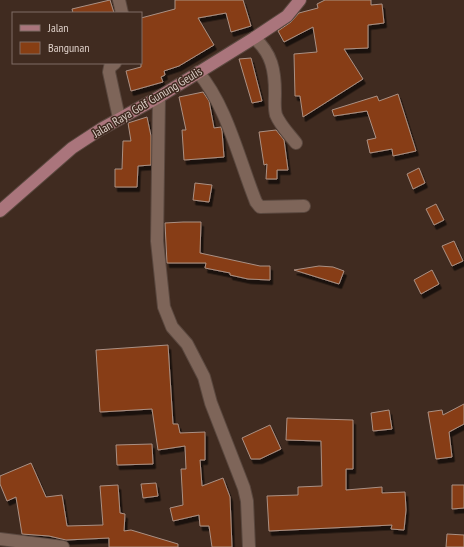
<svg xmlns="http://www.w3.org/2000/svg" width="464" height="547" font-family="'PT Sans Narrow',sans-serif">
<defs>
<filter id="shadow"><feDropShadow dx="2.5" dy="4.5" stdDeviation="0" flood-color="#0009"/></filter>
</defs>
<rect width="100%" height="100%" fill="#402b20"/>
<g fill="#873e13" stroke="#ab9084" filter="url(#shadow)">
<path d="M 110,0 L 114,13 L 73,13 L 72,9 Z"/>
<path d="M 175,0 L 243,0 L 251,26 L 231,32 L 226,13 L 198,18 L 214,45 L 179,66 L 164,71 L 165,75 L 161,77 L 163,82 L 131,91 L 126,71 L 141,67 L 141,18 L 175,9 Z"/>
<path d="M 325,0 L 371,0 L 371,5 L 382,4 L 384,23 L 368,25 L 368,48 L 344,49 L 363,79 L 303,117 L 300,96 L 295,96 L 294,54 L 317,52 L 313,27 L 284,42 L 278,31 L 291,22 L 299,13 L 318,8 L 317,4 Z"/>
<path d="M 251,58 L 262,101 L 252,103 L 239,59 Z"/>
<path d="M 203,92 L 209,101 L 214,128 L 221,127 L 222,131 L 224,157 L 184,160 L 182,130 L 186,130 L 179,97 Z"/>
<path d="M 398,94 L 416,151 L 393,156 L 392,149 L 370,153 L 367,140 L 376,138 L 367,111 L 334,116 L 332,110 L 377,96 L 379,101 Z"/>
<path d="M 147,117 L 151,136 L 151,165 L 138,166 L 137,187 L 115,187 L 115,169 L 122,169 L 123,141 L 131,141 L 128,123 Z"/>
<path d="M 276,130 L 284,140 L 288,170 L 277,170 L 277,179 L 266,179 L 267,164 L 264,165 L 259,132 Z"/>
<path d="M 419,168 L 425,183 L 413,189 L 407,174 Z"/>
<path d="M 195,183 L 212,185 L 209,202 L 193,200 Z"/>
<path d="M 436,204 L 444,220 L 434,225 L 426,209 Z"/>
<path d="M 183,222 L 201,222 L 200,253 L 260,266 L 270,266 L 270,280 L 248,279 L 230,275 L 230,273 L 205,268 L 206,263 L 167,263 L 165,223 Z"/>
<path d="M 454,241 L 463,261 L 452,266 L 442,246 Z"/>
<path d="M 319,266 L 333,267 L 344,271 L 339,284 L 294,270 Z"/>
<path d="M 432,270 L 439,284 L 421,294 L 414,280 Z"/>
<path d="M 168,345 L 173,424 L 178,424 L 180,433 L 205,432 L 205,460 L 200,460 L 202,486 L 223,478 L 230,497 L 232,547 L 212,547 L 209,526 L 200,526 L 199,515 L 173,521 L 170,508 L 183,505 L 181,469 L 186,469 L 185,446 L 158,450 L 152,409 L 100,412 L 96,350 Z"/>
<path d="M 464,404 L 464,424 L 449,432 L 452,457 L 436,459 L 428,412 L 442,410 L 443,415 Z"/>
<path d="M 389,410 L 392,429 L 373,431 L 371,413 Z"/>
<path d="M 287,418 L 353,420 L 353,469 L 346,469 L 346,490 L 382,487 L 382,493 L 405,492 L 406,510 L 404,530 L 391,529 L 392,525 L 269,531 L 267,496 L 298,495 L 298,487 L 322,486 L 321,441 L 286,440 Z"/>
<path d="M 270,425 L 281,449 L 260,459 L 251,459 L 242,438 Z"/>
<path d="M 152,444 L 153,464 L 117,465 L 116,445 Z"/>
<path d="M 31,463 L 46,497 L 62,495 L 67,526 L 103,525 L 100,486 L 118,485 L 120,513 L 125,514 L 124,531 L 131,530 L 178,544 L 178,547 L 109,547 L 109,538 L 66,540 L 49,536 L 22,534 L 16,497 L 7,501 L 0,484 L 0,476 Z"/>
<path d="M 156,483 L 158,496 L 143,498 L 141,484 Z"/>
<path d="M 452,485 L 464,485 L 464,508 L 452,509 Z"/>
<path d="M 447,534 L 464,535 L 464,547 L 446,547 Z"/>
</g>
<g fill="none" stroke-linecap="round" stroke-linejoin="round">
<g stroke="#5a483f" stroke-width="14">
<g id="minor">
<path d="M 119,0 L 122,13"/>
<path d="M 254,38 C 272,53 275,71 275,93 C 275,101 274,108 276,115 C 280,125 289,134 296,143"/>
<path d="M 115,63 L 110,67 L 109,72 L 119,118"/>
<path d="M 198,72 C 227,106 239,160 256,202 L 260,207 L 304,206"/>
<path d="M 159,97 L 157,241 L 164,307 L 172,327 L 187,344 L 204,377 L 211,403 L 244,488 L 247,501 L 249,547"/>
<path d="M 0,539 L 63,547"/>
</g>
</g>
<g stroke="#5a483f" stroke-width="14">
<path id="major" d="M 0,211 L 72,148 L 101,129 L 159,97 L 254,38 L 287,16 L 300,0"/>
</g>
<use href="#minor" stroke="#7e6559" stroke-width="12"/>
<use href="#major" stroke="#aa757c" stroke-width="12"/>
</g>
<g text-anchor="middle" dominant-baseline="central" stroke-width="3" stroke-linejoin="round" paint-order="stroke">
<g font-size="12" fill="#ded0c9" stroke="#402b20">
<text transform="translate(147 102) rotate(-31)">Jalan Raya Golf Gunung Geulis</text>
</g>
</g>
<rect x="12" y="12" width="130" height="52" fill="#402b20" stroke="#7f6d64"/>
<rect x="20" y="25" width="20" height="6" fill="#aa757c" stroke="#7f6d64"/>
<text x="48" y="32" font-size="12" fill="#ded0c9">Jalan</text>
<rect x="20" y="42" width="20" height="12" fill="#873e13" stroke="#7f6d64"/>
<text x="48" y="52" font-size="12" fill="#ded0c9">Bangunan</text>
</svg>
